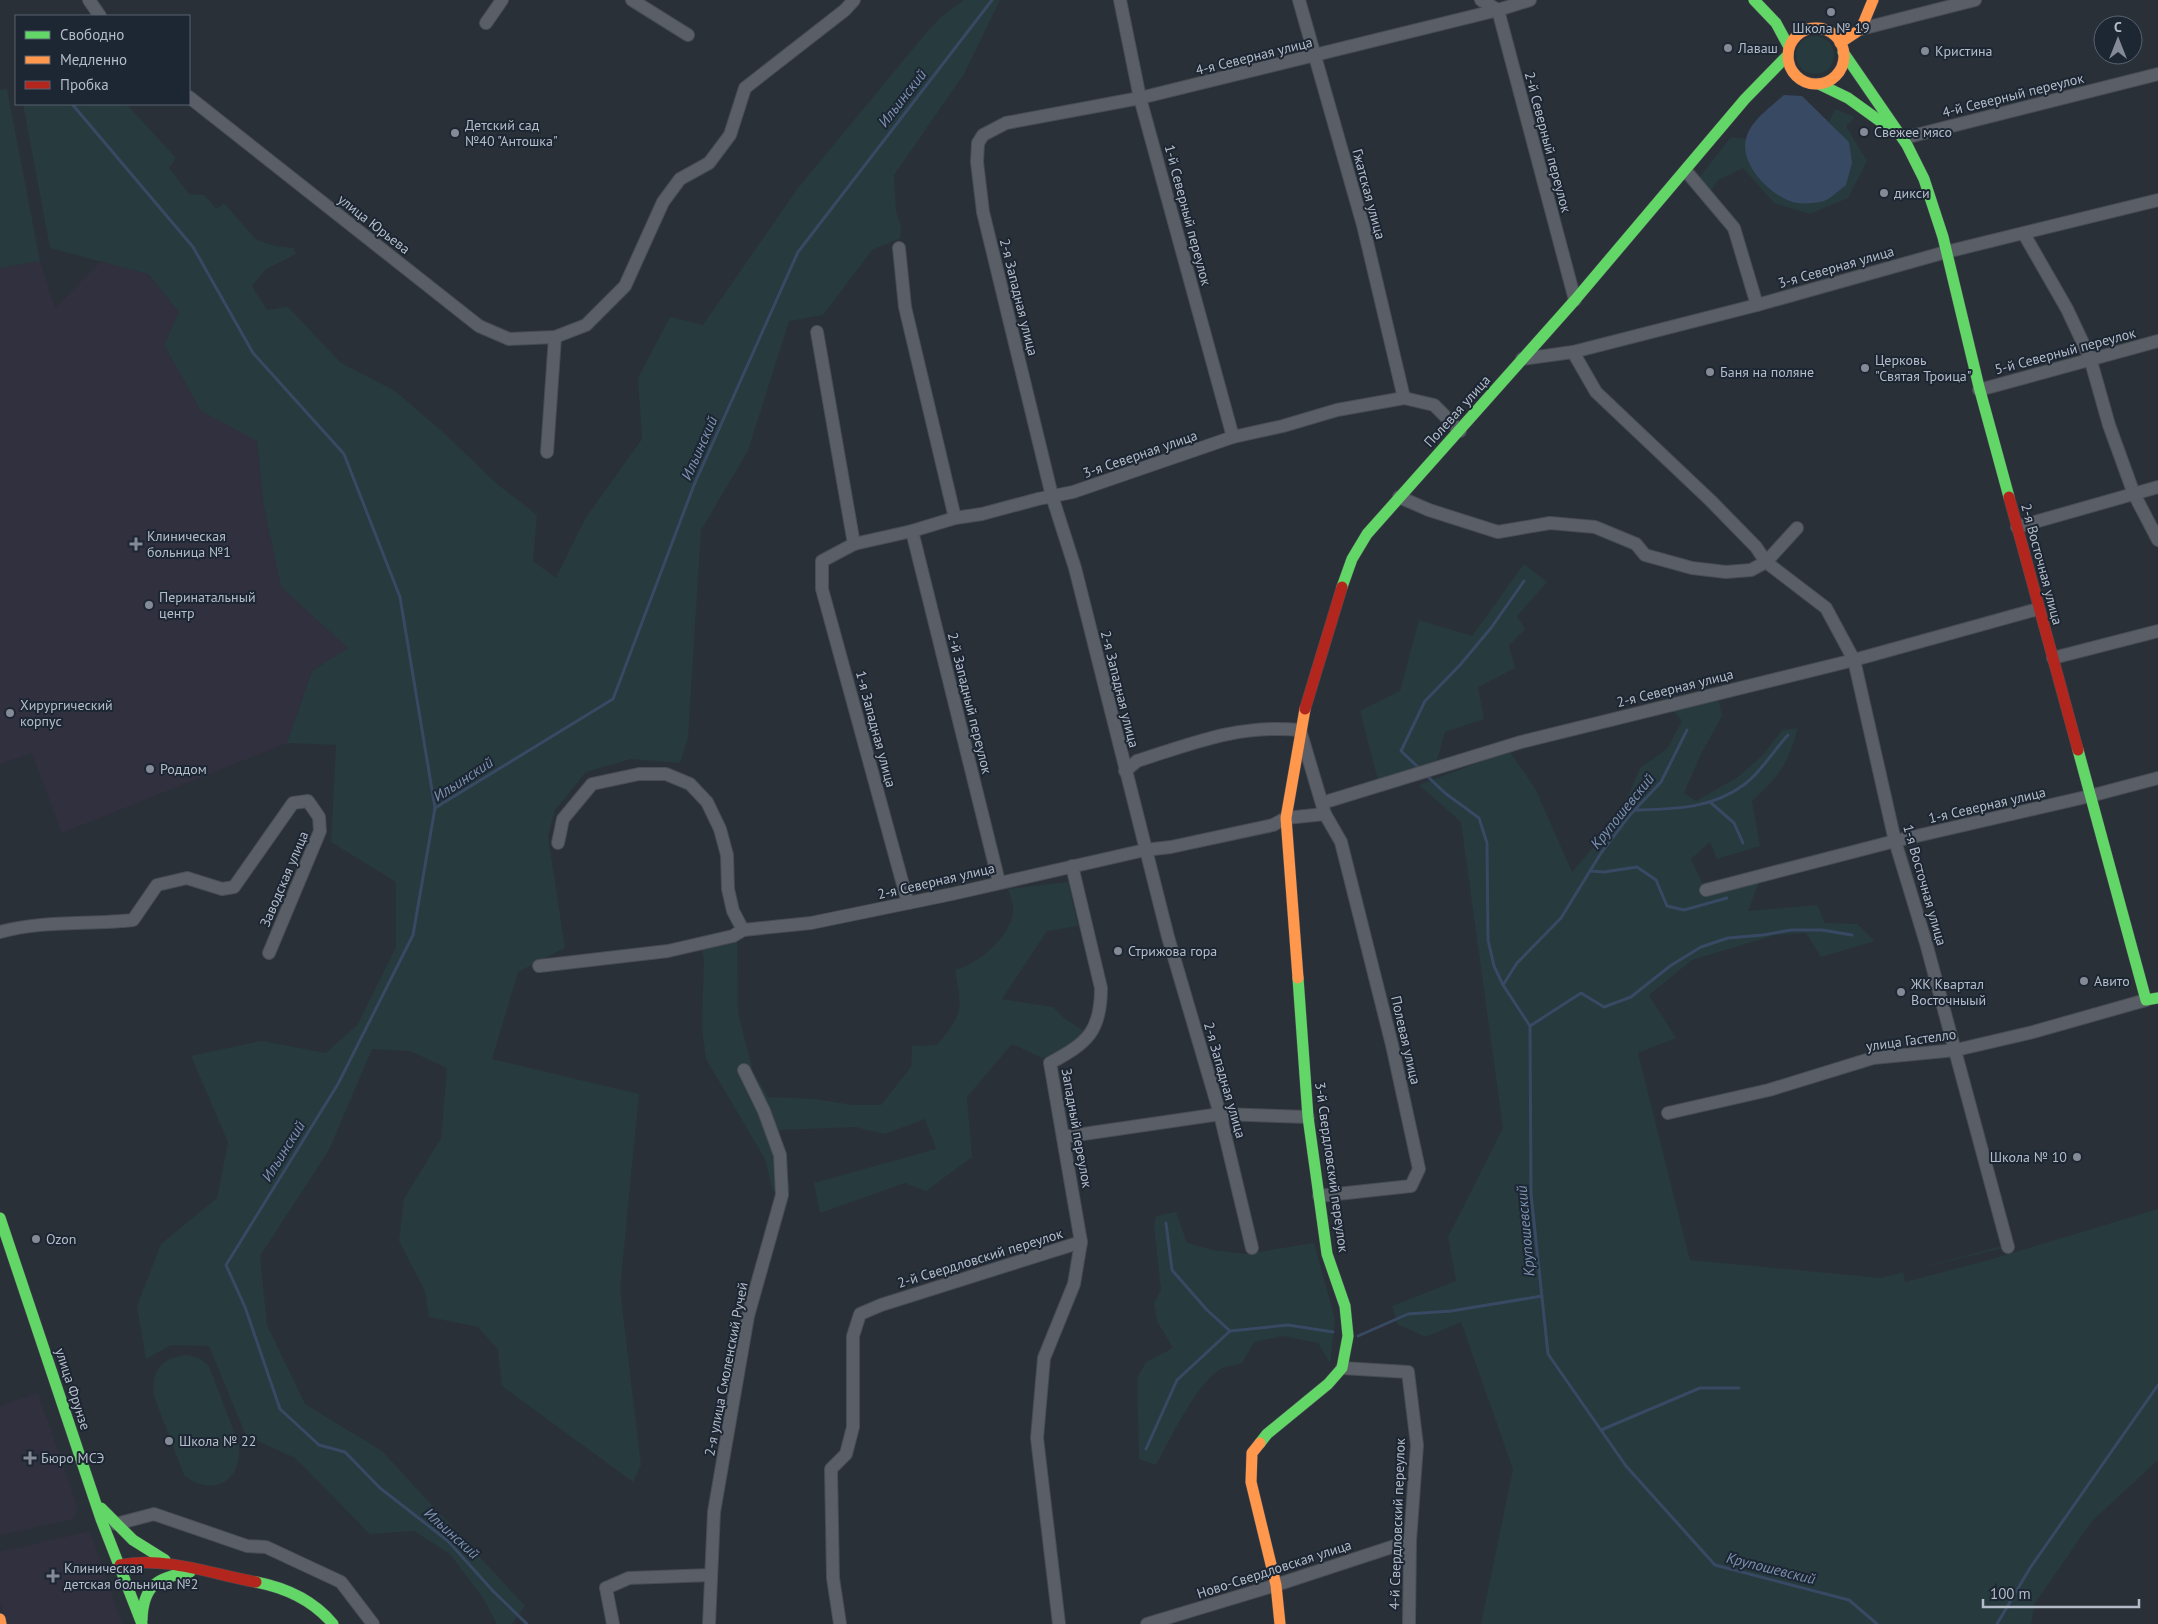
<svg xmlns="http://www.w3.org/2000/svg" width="2158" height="1624" font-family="'PT Sans',sans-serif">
<rect width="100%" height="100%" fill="#2a3038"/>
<g fill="#31303e">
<path d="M 40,261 L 55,308 L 101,261 L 148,274 L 179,312 L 164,345 L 201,411 L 257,440 L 263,501 L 348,649 L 312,671 L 287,743 L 62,833 L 32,753 L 0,764 L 0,268 Z"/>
<path d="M 38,1393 L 78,1509 L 73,1519 L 0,1535 L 0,1406 Z"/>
<path d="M 90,1531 L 122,1624 L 7,1624 L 0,1601 L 0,1552 Z"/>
</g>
<g fill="#273a3e">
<path d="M 964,0 L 1000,0 L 964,74 L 894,175 L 896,212 L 901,226 L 900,238 L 872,250 L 823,315 L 789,321 L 748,451 L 701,530 L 688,738 L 680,763 L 631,759 L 586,772 L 555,810 L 548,836 L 565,948 L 518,972 L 492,1059 L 639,1094 L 620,1289 L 641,1465 L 633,1482 L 502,1386 L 498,1350 L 478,1327 L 429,1317 L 425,1291 L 399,1241 L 404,1199 L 441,1138 L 447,1068 L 410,1051 L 372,1049 L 329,1150 L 260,1256 L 267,1325 L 305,1404 L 382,1451 L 525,1606 L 512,1624 L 497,1624 L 483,1598 L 450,1554 L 414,1531 L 370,1534 L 295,1458 L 246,1436 L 209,1346 L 171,1345 L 146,1359 L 137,1306 L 161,1244 L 217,1198 L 228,1142 L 191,1056 L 261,1041 L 326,1053 L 358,1024 L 396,947 L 396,882 L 331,842 L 336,745 L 287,743 L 312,671 L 348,648 L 281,587 L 263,501 L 257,441 L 201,411 L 164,345 L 179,312 L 148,274 L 50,248 L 23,104 L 123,104 L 129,107 L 176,158 L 169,168 L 189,194 L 204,195 L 217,209 L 224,203 L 257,240 L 275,246 L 294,248 L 296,254 L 266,269 L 252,286 L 267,310 L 288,307 L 341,363 L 395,391 L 445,434 L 497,484 L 537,515 L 533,561 L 556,578 L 585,519 L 642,439 L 638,378 L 670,317 L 703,325 L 798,188 L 926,33 L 940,18 Z"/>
<circle cx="1815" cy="55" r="19"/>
<path d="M 7,89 L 40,261 L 0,268 L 0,90 Z"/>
<path d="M 1835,109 L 1855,117 L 1846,126 L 1867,161 L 1848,198 L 1810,214 L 1774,203 L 1743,168 L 1718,180 L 1711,191 L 1699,178 L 1731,137 L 1746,139 C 1746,161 1755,174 1770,190 L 1849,142 L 1829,122 Z"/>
<path d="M 1524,564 L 1547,582 L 1517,616 L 1525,629 L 1509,645 L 1515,668 L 1478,687 L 1484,719 L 1445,732 L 1437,760 L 1378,780 L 1360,711 L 1400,691 L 1419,620 L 1472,636 Z"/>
<path d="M 1718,698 L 1722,716 L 1702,752 L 1684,793 L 1696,801 L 1738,777 L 1763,755 L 1782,730 L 1798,728 C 1787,766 1781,774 1752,801 L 1760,846 L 1717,859 L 1710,842 L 1691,859 L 1703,885 L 1760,879 L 1748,911 L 1817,905 L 1825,923 L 1857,924 L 1875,941 L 1821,957 L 1806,933 L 1775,935 L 1692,960 L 1649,995 L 1676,1038 L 1638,1053 L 1690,1260 L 1881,1278 L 2002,1246 L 2003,1248 L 1903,1272 L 1905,1282 L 1989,1260 L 2158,1209 L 2158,1460 L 2092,1521 L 2035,1603 L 2031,1624 L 1481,1624 L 1513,1469 L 1461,1322 L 1426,1337 L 1397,1324 L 1392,1306 L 1456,1281 L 1448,1237 L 1503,1128 L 1461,822 L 1419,785 L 1509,751 L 1535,788 L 1572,872 L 1619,817 L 1640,768 L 1667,749 L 1682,721 L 1673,710 Z"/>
<path d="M 1068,882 L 1078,926 L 1047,931 L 1002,999 L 1053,1007 L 1064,1018 L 1085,1032 L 1066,1049 L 1042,1058 L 1012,1044 L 967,1097 L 972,1157 L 926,1191 L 905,1183 L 820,1213 L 814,1183 L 936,1149 L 925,1119 L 885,1134 L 855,1127 L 779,1130 L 790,1190 L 773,1191 L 765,1159 L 706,1059 L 702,1028 L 704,960 L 701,946 L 737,937 L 738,1013 L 753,1071 L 768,1097 L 813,1099 L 853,1105 L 881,1105 L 911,1067 L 912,1046 L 937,1045 C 964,1013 962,1010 955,970 C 977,965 1011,937 1013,912 C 1014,905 1010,895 1008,889 Z"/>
<path d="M 1176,1212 L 1187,1243 L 1213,1250 L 1246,1254 L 1314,1243 L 1335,1319 L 1330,1363 L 1318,1343 L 1283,1336 L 1254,1342 L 1242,1363 C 1236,1365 1228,1366 1223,1368 C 1199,1378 1169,1442 1156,1465 L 1139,1459 L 1137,1378 L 1146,1362 L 1173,1348 L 1157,1321 L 1154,1303 L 1161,1290 L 1154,1225 L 1156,1216 Z"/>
<path d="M 187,1355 L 199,1358 L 209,1366 L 239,1445 C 242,1482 212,1498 184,1475 L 154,1396 C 151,1370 161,1358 187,1355 Z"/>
</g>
<path fill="#384963" d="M 1784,95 L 1802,96 L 1849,142 L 1852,163 L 1846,185 C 1839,190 1829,201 1820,202 C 1814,203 1804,204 1797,203 C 1773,199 1739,165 1746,139 C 1750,121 1771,107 1784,95 Z"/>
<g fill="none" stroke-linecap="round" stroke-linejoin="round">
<g stroke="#384963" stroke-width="3">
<path d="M 72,104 L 193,247 L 253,353 L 344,454 L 400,597 L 435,808"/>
<path d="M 1687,730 L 1661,782 L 1629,816 L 1601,853 L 1561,918 L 1517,963 L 1503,985 L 1530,1026 L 1531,1194 L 1548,1354 L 1626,1466 L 1715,1565 L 1849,1600 L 1877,1624"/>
<path d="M 1420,769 L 1401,751 L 1425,701 L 1460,665 L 1491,628 L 1524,581"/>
<path d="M 1426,775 L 1445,793 L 1479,818 L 1487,843 L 1488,940 L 1494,966 L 1503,985"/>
<path d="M 1710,802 L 1734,823 L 1743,843"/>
<path d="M 1635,810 C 1674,809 1712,809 1745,784 C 1761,772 1774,750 1788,735"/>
<path d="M 1590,871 L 1604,872 L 1637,867 L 1656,880 L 1667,906 L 1684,910 L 1727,898"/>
<path d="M 1530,1026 L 1581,993 L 1604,1007 L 1631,997 L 1670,966 L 1701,947 L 1728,938 L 1763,935 L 1791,930 L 1822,930 L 1852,935"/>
<path d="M 1166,1223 L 1172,1270 L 1207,1310 L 1230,1331"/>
<path d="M 1358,1336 L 1408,1314 L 1451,1311 L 1542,1296"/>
<path d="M 1601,1430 L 1700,1388 L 1739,1388"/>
<path d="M 1146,1449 L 1177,1380 L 1230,1331 L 1288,1325 L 1333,1332"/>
<path d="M 527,1624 L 493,1591 L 448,1541 L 380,1488 L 345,1452 L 319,1445 L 280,1409 L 245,1307 L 226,1265 L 338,1084 L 413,935 L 435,808 L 613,699 L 694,485 L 798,252 L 992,0"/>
<path d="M 1997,1624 L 2030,1568 L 2158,1385"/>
</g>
<g stroke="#484c53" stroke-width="14">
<g id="street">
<path d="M 89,0 L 100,16"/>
<path d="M 632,0 L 688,35"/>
<path d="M 1120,0 L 1140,98 L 1233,437"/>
<path d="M 1299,0 L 1363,225 L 1404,398"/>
<path d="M 1481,0 L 1498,10 L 1575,300"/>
<path d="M 486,23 L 502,0"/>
<path d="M 1861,29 L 1975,0"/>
<path d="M 189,97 L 479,326 L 509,339 L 555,337 L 586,325 L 625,286 L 663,202 L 680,179 L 709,163 L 730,135 L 745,88 L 845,10 L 854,0"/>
<path d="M 1904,138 L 2158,74"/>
<path d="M 1686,171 L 1734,228 L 1757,305"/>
<path d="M 2024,234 L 2067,309 L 2090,358 L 2109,425 L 2134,494 L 2158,540"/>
<path d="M 899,248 L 905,307 L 955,518"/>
<path d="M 817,332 L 854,544"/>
<path d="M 1573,352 L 1596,392 L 1711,501 L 1756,547 L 1766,562 L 1826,608 L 1854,660 L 1895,841 L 1926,943 L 2008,1247"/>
<path d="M 1522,359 L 1573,352 L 1757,305 L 1946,252 L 2158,200"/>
<path d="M 1979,390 L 2158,341"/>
<path d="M 547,452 L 555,337"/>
<path d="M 1399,497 L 1429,510 L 1498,532 L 1550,523 L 1595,527 L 1636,544 L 1645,555 L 1692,568 L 1726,572 L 1751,570 L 1766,562 L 1797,528"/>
<path d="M 2017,527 L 2158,487"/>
<path d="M 912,531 L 999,882"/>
<path d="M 2053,658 L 2158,631"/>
<path d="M 1322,803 L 1521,742 L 1854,660 L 2038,609"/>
<path d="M 558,843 L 563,819 L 592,784 L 639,774 L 666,774 L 690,784 L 707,802 L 720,829 L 727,855 L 728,889 L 733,911 L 743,930"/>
<path d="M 1706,890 L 1895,841 L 2090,796 L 2158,778"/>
<path d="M 908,903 L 822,589 L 822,561 L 854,544 L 912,531 L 955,518 L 982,514 L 1038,499 L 1073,492 L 1233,437 L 1283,426 L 1337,410 L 1404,398 L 1434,405 L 1460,431"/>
<path d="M 0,932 C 43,920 89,925 133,920 L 157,885 L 187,878 L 222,889 L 234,887 L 293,803 L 308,801 L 319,817 L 320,831 L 269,953"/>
<path d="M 539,966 L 668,951 L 733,936 L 743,930 L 811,923 L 952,894 L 1145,850 L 1171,847 L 1273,825 L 1286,818 L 1325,814 L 1300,730 C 1239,724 1193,743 1137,761 L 1125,771"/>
<path d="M 1668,1113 L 1769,1090 L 1873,1058 L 1956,1050 L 2033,1032 L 2146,1000"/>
<path d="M 1063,1137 L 1220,1114 L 1308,1117"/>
<path d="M 1319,1196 L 1411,1186 L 1419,1169 L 1392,1045 L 1341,842 L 1325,814"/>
<path d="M 1252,1248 L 1220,1114 L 1168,937 L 1075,568 L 1052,496 L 983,212 L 977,162 L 978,143 L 983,135 L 1006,123 L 1140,98 L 1498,10 L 1530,0"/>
<path d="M 1342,1368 L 1408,1372 L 1417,1445 L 1410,1541 L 1409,1624"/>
<path d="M 116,1524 L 154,1514 L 247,1546 L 266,1547 L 341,1582 L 373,1624"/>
<path d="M 613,1624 L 606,1588 L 629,1578 L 711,1575"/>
<path d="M 709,1624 L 714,1512 L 748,1316 L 782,1195 L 780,1155 L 764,1111 L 744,1070"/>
<path d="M 840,1624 L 833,1578 L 831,1469 L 846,1454 L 853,1427 L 853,1336 L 860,1314 L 881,1305 L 1081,1242"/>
<path d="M 1059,1624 L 1037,1438 L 1044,1358 L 1074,1284 L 1081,1242 L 1050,1063 C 1087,1043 1101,1032 1101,988 L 1072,866"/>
<path d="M 1147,1624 L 1276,1585 L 1410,1541"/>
</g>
</g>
<g stroke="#484c53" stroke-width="12">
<g id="fast">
<path d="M 1754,0 L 1776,23 L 1789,47"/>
<path d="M 1843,52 L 1907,145 L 1924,179 L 1943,237 L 1979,387 L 2009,497"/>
<path d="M 1819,84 L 1848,98 L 1891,129"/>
<path d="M 1342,587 L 1352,559 L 1367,534 L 1575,300 L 1745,99 L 1788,55"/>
<path d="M 2078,750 L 2146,1000 L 2158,998"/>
<path d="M 0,1218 L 101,1519 L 142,1624"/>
<path d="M 1260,1443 L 1267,1434 L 1328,1384 L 1342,1368 L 1348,1336 L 1345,1306 L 1327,1254 L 1308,1117 L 1298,978"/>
<path d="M 101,1508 L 133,1540 L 165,1560"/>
<path d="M 256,1582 C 287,1588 313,1600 333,1624"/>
<path d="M 142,1620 C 143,1585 158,1577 190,1572"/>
</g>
</g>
<g stroke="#484c53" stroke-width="12">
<g id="slow">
<circle cx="1816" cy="56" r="28"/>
<path d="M 1840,43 L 1861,29 L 1873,0"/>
<path d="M 1298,978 L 1286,818 L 1305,709"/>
<path d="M 1260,1443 L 1252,1453 L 1251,1482 L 1276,1585 L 1280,1624"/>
<path d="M 0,1619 L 1,1624"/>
</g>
</g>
<g stroke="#484c53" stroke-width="12">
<g id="jam">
<path d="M 2009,497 L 2078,750"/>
<path d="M 1305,709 L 1342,587"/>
<path d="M 120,1565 C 166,1556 211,1574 256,1582"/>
</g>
</g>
<use href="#street" stroke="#5a5e66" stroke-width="12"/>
<use href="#fast" stroke="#63d668" stroke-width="11"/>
<use href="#slow" stroke="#ff974d" stroke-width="11"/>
<use href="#jam" stroke="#b3261e" stroke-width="11"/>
</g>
<g fill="#848b96" stroke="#1d2633" stroke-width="2">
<circle cx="1831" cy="12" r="5"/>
<circle cx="1728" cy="48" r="5"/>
<circle cx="1925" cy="51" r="5"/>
<circle cx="1864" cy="132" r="5"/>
<circle cx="455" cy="133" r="5"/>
<circle cx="1884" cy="193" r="5"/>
<circle cx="1865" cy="368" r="5"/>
<circle cx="1710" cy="372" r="5"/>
<path d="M133.5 536.5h5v5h5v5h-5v5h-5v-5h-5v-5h5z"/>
<circle cx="149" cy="605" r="5"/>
<circle cx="10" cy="713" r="5"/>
<circle cx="150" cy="769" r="5"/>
<circle cx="1118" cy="951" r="5"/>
<circle cx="2084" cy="981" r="5"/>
<circle cx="1901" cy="992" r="5"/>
<circle cx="2077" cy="1157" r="5"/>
<circle cx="36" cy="1239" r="5"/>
<circle cx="169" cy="1441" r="5"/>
<path d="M27.5 1450.5h5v5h5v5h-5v5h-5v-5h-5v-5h5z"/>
<path d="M50.5 1568.5h5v5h5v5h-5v5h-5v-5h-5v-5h5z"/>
</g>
<g text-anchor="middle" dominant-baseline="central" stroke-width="4" stroke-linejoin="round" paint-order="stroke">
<g font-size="14" fill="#b4bcc9" stroke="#1d2633" text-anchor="start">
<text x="1831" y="28" text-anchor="middle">Школа № 19</text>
<text x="1738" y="48">Лаваш</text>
<text x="1935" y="51">Кристина</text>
<text x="465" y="125">Детский сад<tspan x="465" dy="16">№40 "Антошка"</tspan></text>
<text x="1874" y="132">Свежее мясо</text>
<text x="1894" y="193">дикси</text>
<text x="1875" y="360">Церковь<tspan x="1875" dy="16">"Святая Троица"</tspan></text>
<text x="1720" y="372">Баня на поляне</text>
<text x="147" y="536">Клиническая<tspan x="147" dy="16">больница №1</tspan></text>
<text x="159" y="597">Перинатальный<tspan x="159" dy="16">центр</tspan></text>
<text x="20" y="705">Хирургический<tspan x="20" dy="16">корпус</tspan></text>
<text x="160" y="769">Роддом</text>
<text x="1128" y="951">Стрижова гора</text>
<text x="2094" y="981">Авито</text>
<text x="1911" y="984">ЖК Квартал<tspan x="1911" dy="16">Восточныый</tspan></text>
<text x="2067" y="1157" text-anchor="end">Школа № 10</text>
<text x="46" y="1239">Ozon</text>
<text x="179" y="1441">Школа № 22</text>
<text x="41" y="1458">Бюро МСЭ</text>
<text x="64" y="1568">Клиническая<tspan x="64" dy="16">детская больница №2</tspan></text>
</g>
<g font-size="14" fill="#b4bcc9" stroke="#1d2633">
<text transform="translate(1254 56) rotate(-14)">4-я Северная улица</text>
<text transform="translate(2013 95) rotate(-14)">4-й Северный переулок</text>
<text transform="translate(1548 142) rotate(75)">2-й Северный переулок</text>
<text transform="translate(1369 194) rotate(75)">Гжатская улица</text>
<text transform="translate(1188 215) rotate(75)">1-й Северный переулок</text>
<text transform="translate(374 224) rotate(38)">улица Юрьева</text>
<text transform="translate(1836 267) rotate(-16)">3-я Северная улица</text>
<text transform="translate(1019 297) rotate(76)">2-я Западная улица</text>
<text transform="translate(2065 351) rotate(-15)">5-й Северный переулок</text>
<text transform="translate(1457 411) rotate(-48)">Полевая улица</text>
<text transform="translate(1140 454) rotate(-19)">3-я Северная улица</text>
<text transform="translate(2042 564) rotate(75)">2-я Восточная улица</text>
<text transform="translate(1675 688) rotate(-14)">2-я Северная улица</text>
<text transform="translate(1120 689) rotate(76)">2-я Западная улица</text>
<text transform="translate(970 703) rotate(76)">2-й Западный переулок</text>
<text transform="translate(876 729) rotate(75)">1-я Западная улица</text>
<text transform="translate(1987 805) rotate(-13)">1-я Северная улица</text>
<text transform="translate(284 879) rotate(-67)">Заводская улица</text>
<text transform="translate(936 881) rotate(-13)">2-я Северная улица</text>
<text transform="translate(1925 885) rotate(74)">1-я Восточная улица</text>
<text transform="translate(1406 1040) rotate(77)">Полевая улица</text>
<text transform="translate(1911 1040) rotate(-8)">улица Гастелло</text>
<text transform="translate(1225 1080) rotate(74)">2-я Западная улица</text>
<text transform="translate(1077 1128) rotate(80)">Западный переулок</text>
<text transform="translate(1332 1167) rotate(82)">3-й Свердловский переулок</text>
<text transform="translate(980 1258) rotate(-17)">2-й Свердловский переулок</text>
<text transform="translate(726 1369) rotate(-79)">2-я улица Смоленский Ручей</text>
<text transform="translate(73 1389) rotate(72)">улица Фрунзе</text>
<text transform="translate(1397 1524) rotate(-88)">4-й Свердловский переулок</text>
<text transform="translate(1274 1569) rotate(-18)">Ново-Свердловская улица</text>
</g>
<g font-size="15" font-style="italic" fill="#7c92b1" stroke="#1d2633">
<text transform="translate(902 98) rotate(-52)">Ильинский</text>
<text transform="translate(699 448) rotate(-66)">Ильинский</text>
<text transform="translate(463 779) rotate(-33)">Ильинский</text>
<text transform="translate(1622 811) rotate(-51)">Крупошевский</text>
<text transform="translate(283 1151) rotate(-58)">Ильинский</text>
<text transform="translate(1525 1231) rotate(-95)">Крупошевский</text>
<text transform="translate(452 1533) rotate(42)">Ильинский</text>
<text transform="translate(1771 1568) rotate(14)">Крупошевский</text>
</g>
</g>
<rect x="15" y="15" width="175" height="90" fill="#1d2633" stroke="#59626f"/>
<rect x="25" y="31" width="25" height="8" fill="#63d668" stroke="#59626f"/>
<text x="60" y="40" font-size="15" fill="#b4bcc9">Свободно</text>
<rect x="25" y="56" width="25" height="8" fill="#ff974d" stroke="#59626f"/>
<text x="60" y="65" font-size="15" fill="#b4bcc9">Медленно</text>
<rect x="25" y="81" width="25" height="8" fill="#b3261e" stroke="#59626f"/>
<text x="60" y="90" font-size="15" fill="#b4bcc9">Пробка</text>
<g transform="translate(2118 40)"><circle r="24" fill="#1d2633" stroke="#59626f"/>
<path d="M0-4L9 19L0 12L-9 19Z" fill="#848b96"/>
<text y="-8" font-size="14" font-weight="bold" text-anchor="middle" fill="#b4bcc9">С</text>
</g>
<path d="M1983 1599v8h156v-8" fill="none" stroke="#b4bcc9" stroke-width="2.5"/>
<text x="1990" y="1599" font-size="15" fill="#b4bcc9" stroke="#1d2633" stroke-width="4" paint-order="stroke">100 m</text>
</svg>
